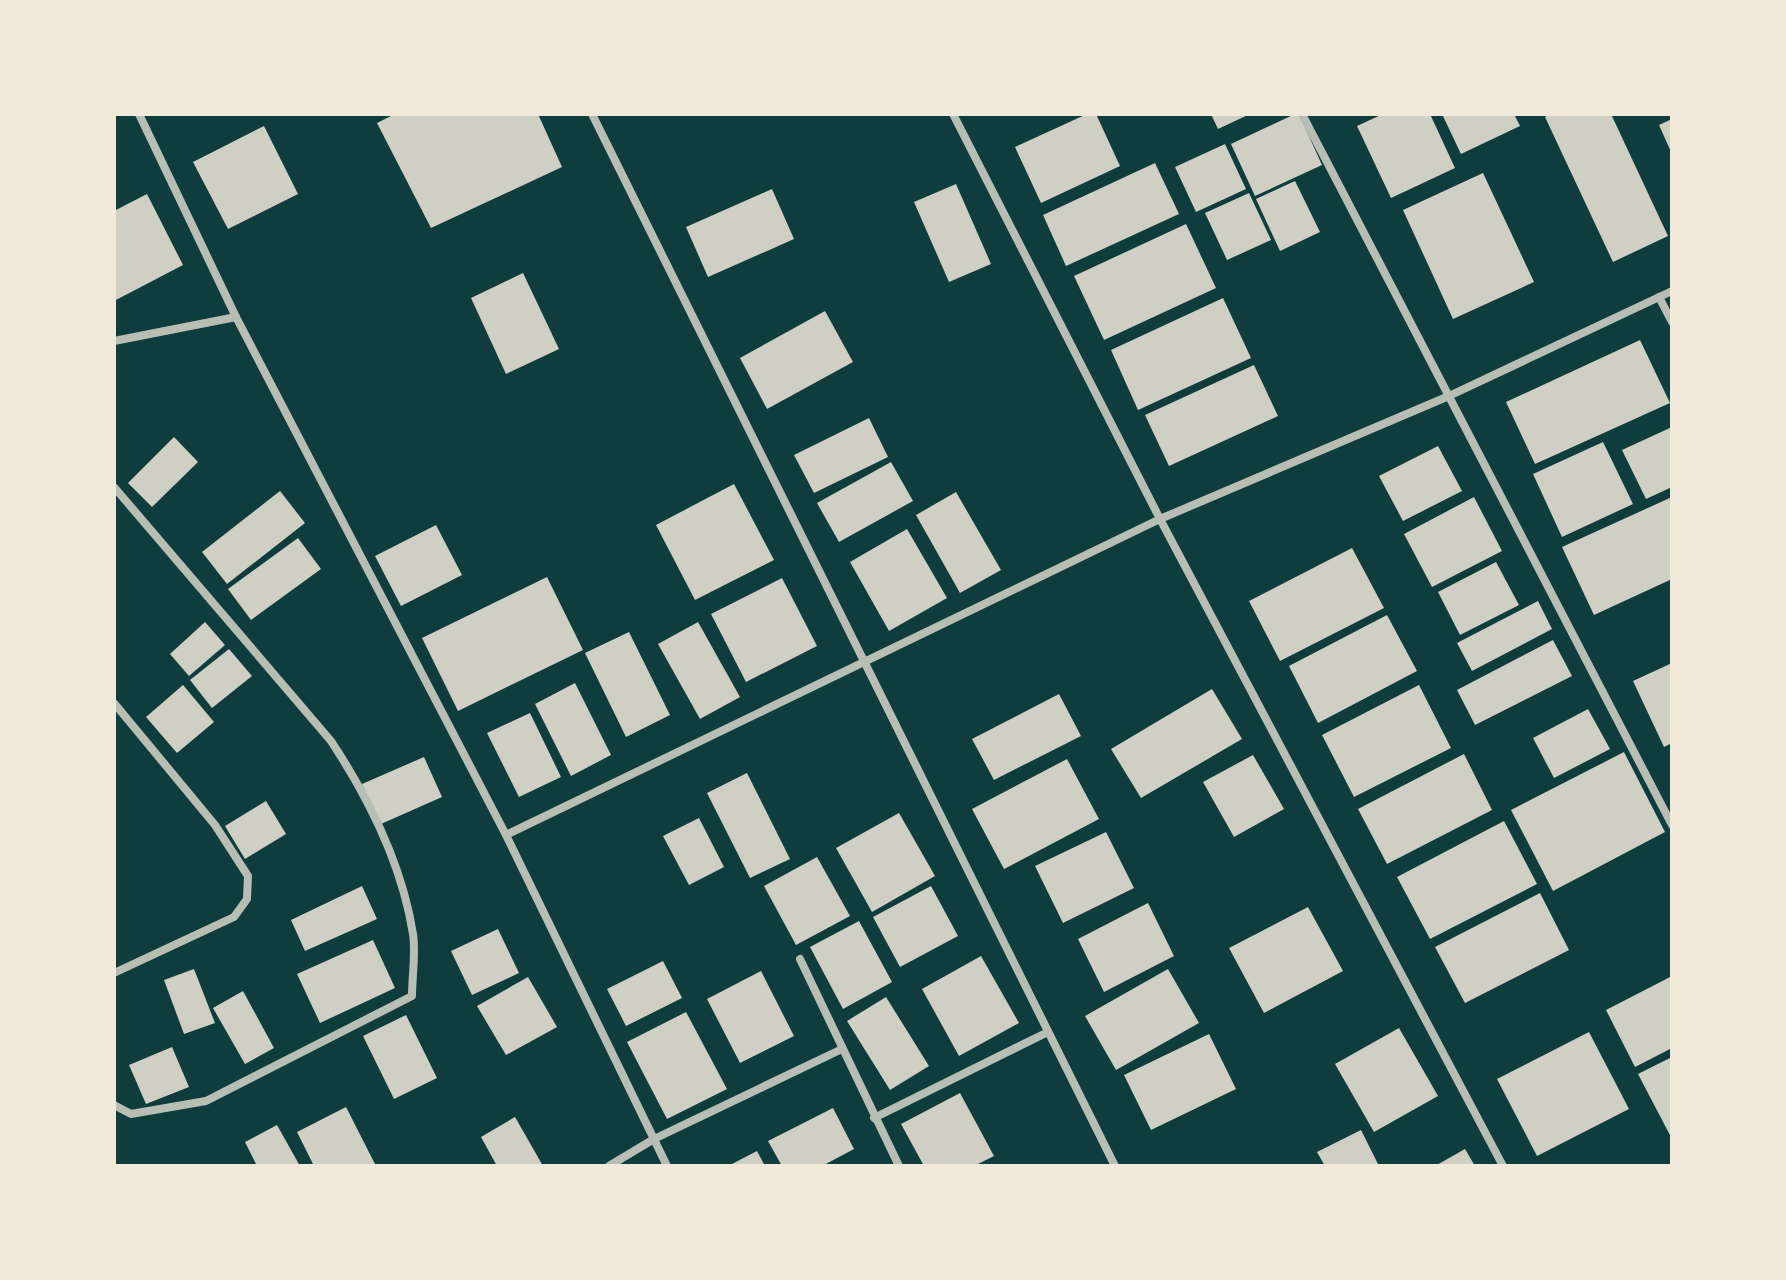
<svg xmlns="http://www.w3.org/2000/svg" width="1786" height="1280" font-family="'Golos Text',sans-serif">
<rect width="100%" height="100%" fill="#0f3d3e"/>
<g fill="#cfcfc3">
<path d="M 395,114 L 538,114 L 562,167 L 431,228 L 377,123 Z"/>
<path d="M 1087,114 L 1096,114 L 1120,166 L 1041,203 L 1015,147 Z"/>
<path d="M 1211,114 L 1250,114 L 1218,129 Z"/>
<path d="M 1295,114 L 1299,114 L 1322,165 L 1255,196 L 1231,144 Z"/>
<path d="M 1383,114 L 1430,114 L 1455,168 L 1391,198 L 1357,126 Z"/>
<path d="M 1442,114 L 1514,114 L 1520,126 L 1461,154 Z"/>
<path d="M 1551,114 L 1611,114 L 1668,236 L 1613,262 L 1545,117 Z"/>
<path d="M 1672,119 L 1672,154 L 1659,125 Z"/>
<path d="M 264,126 L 298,194 L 228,229 L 193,162 Z"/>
<path d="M 1225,144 L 1246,189 L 1196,212 L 1175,167 Z"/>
<path d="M 1155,163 L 1179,214 L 1066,266 L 1043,215 Z"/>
<path d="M 1483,173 L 1534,282 L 1453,319 L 1403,210 Z"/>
<path d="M 1295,181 L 1320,232 L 1280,251 L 1256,199 Z"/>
<path d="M 956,184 L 991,264 L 949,282 L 914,202 Z"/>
<path d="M 772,189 L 794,239 L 708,277 L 686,227 Z"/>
<path d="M 1249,193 L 1271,240 L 1227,260 L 1205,213 Z"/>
<path d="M 147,194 L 183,265 L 114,301 L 114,211 Z"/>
<path d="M 1186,224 L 1216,288 L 1104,340 L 1074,276 Z"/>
<path d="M 523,273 L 559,349 L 506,374 L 471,298 Z"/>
<path d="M 1223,298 L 1251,358 L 1138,410 L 1111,350 Z"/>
<path d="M 825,311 L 853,362 L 767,409 L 740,358 Z"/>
<path d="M 1640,340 L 1670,403 L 1535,464 L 1506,402 Z"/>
<path d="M 1254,365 L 1278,416 L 1169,466 L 1145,415 Z"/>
<path d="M 869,418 L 888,457 L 814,493 L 794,455 Z"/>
<path d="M 1672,427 L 1672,487 L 1646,499 L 1622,450 Z"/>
<path d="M 174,437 L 198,462 L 152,507 L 128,483 Z"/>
<path d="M 1603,442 L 1633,504 L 1562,537 L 1533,474 Z"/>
<path d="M 1438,446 L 1462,491 L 1403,521 L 1379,476 Z"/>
<path d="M 891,462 L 913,501 L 839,542 L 817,503 Z"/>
<path d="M 734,484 L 774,560 L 695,600 L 656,525 Z"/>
<path d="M 280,491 L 305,523 L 227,584 L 202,552 Z"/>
<path d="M 956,492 L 1001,570 L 960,593 L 916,515 Z"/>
<path d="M 1474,497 L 1502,551 L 1432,587 L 1404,534 Z"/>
<path d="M 1672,497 L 1672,579 L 1594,615 L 1562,547 Z"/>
<path d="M 436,525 L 462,575 L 401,606 L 375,556 Z"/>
<path d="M 907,529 L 947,598 L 889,631 L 850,562 Z"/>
<path d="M 298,538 L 321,569 L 251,620 L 228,589 Z"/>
<path d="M 1352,548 L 1384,608 L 1280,661 L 1249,601 Z"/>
<path d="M 1496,562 L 1519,605 L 1460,635 L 1438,592 Z"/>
<path d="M 547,577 L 583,650 L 458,711 L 422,638 Z"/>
<path d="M 782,578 L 817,646 L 746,682 L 711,614 Z"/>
<path d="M 1538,601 L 1552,629 L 1472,671 L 1457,643 Z"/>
<path d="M 1387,615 L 1417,671 L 1318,723 L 1289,666 Z"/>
<path d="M 205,622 L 225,645 L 189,676 L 170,654 Z"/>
<path d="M 698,622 L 740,697 L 700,719 L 658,644 Z"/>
<path d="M 629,632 L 670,715 L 626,737 L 585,653 Z"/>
<path d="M 1553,640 L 1572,676 L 1475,725 L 1457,690 Z"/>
<path d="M 229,649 L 252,676 L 212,708 L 190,680 Z"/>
<path d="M 1672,663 L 1672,743 L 1664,747 L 1633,681 Z"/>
<path d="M 575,683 L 611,755 L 571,776 L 535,704 Z"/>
<path d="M 183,685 L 214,722 L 177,753 L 146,717 Z"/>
<path d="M 1419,685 L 1451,748 L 1354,797 L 1322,735 Z"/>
<path d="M 1212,689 L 1242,739 L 1141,798 L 1111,749 Z"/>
<path d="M 1059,694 L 1081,736 L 994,780 L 972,739 Z"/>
<path d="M 1588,709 L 1610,749 L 1554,778 L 1533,738 Z"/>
<path d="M 530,713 L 561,777 L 519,797 L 487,733 Z"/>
<path d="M 1624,752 L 1665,832 L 1553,891 L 1511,810 Z"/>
<path d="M 1464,754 L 1492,810 L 1387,864 L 1358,809 Z"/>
<path d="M 1253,755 L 1284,809 L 1234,837 L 1203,782 Z"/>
<path d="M 424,757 L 442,797 L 381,824 L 362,784 Z"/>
<path d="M 1067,759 L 1099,819 L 1004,869 L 972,809 Z"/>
<path d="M 747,773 L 790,859 L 750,878 L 707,793 Z"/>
<path d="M 266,801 L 286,834 L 245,859 L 225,826 Z"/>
<path d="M 899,813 L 935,876 L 872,912 L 836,848 Z"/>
<path d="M 699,818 L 724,867 L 689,885 L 663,836 Z"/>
<path d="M 1504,821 L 1537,884 L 1430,939 L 1397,877 Z"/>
<path d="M 1106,832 L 1134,888 L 1063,923 L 1035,866 Z"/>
<path d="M 817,857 L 850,916 L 796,945 L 764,886 Z"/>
<path d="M 362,886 L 377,919 L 305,951 L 291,920 Z"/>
<path d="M 931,886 L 958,936 L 900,967 L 873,917 Z"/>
<path d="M 1540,893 L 1569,950 L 1465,1003 L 1435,947 Z"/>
<path d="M 1148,903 L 1174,956 L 1104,992 L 1078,939 Z"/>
<path d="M 1308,907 L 1343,971 L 1264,1013 L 1229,948 Z"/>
<path d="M 859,921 L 892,982 L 843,1009 L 810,947 Z"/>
<path d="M 498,929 L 519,973 L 472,995 L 451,951 Z"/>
<path d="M 373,940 L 395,988 L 320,1023 L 297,974 Z"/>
<path d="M 981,956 L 1019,1023 L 959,1056 L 922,989 Z"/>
<path d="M 663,961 L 682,998 L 626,1026 L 607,989 Z"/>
<path d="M 194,969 L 215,1023 L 184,1034 L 164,980 Z"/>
<path d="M 1168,969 L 1199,1023 L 1116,1070 L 1085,1016 Z"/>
<path d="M 761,971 L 794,1036 L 740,1063 L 707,999 Z"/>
<path d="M 1672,976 L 1672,1048 L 1635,1067 L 1606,1010 Z"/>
<path d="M 528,977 L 557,1027 L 506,1055 L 477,1006 Z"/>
<path d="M 243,991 L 274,1048 L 245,1064 L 213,1008 Z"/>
<path d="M 886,997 L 929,1066 L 890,1090 L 847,1021 Z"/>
<path d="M 686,1012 L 727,1089 L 667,1119 L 627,1042 Z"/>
<path d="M 406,1015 L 437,1078 L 394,1099 L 363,1036 Z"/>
<path d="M 1399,1028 L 1438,1096 L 1374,1132 L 1335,1064 Z"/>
<path d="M 1589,1032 L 1629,1109 L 1537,1156 L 1497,1079 Z"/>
<path d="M 1209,1034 L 1236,1089 L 1151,1130 L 1124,1075 Z"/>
<path d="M 172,1047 L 189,1087 L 146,1104 L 129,1065 Z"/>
<path d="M 1672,1057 L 1672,1139 L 1638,1074 Z"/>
<path d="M 960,1093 L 994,1156 L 974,1166 L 924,1166 L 901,1124 Z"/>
<path d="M 346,1107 L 376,1166 L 314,1166 L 297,1132 Z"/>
<path d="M 833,1108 L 854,1149 L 822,1166 L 782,1166 L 768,1141 Z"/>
<path d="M 515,1117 L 543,1166 L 497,1166 L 481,1137 Z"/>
<path d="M 277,1125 L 300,1166 L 257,1166 L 245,1142 Z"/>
<path d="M 1361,1130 L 1379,1166 L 1325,1166 L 1317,1152 Z"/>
<path d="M 1465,1149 L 1475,1166 L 1435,1166 Z"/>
<path d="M 757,1151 L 765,1166 L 728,1166 Z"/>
</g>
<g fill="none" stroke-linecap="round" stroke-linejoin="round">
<g stroke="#b8beb3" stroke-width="8">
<path d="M 139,114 L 236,317 L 506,835 L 667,1166"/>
<path d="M 592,114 L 1115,1166"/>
<path d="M 953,114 L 1160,519 L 1503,1166"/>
<path d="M 1302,114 L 1672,825"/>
<path d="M 1659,297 L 1672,322"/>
<path d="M 114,341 L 236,317"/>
<path d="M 114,487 L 331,741 C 370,800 402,864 413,934 C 416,953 412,976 412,996 L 206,1101 L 131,1114 L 114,1105"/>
<path d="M 114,703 L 215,825 L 248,876 L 247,899 L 234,917 L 114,973"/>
<path d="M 506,835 L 1160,519 L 1449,396 L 1672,291"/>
<path d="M 800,959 L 899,1166"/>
<path d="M 874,1118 L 1048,1032"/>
<path d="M 609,1166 L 654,1139 L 842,1049"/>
</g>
</g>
<rect width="1786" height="1280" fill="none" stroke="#f1e9da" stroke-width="232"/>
</svg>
